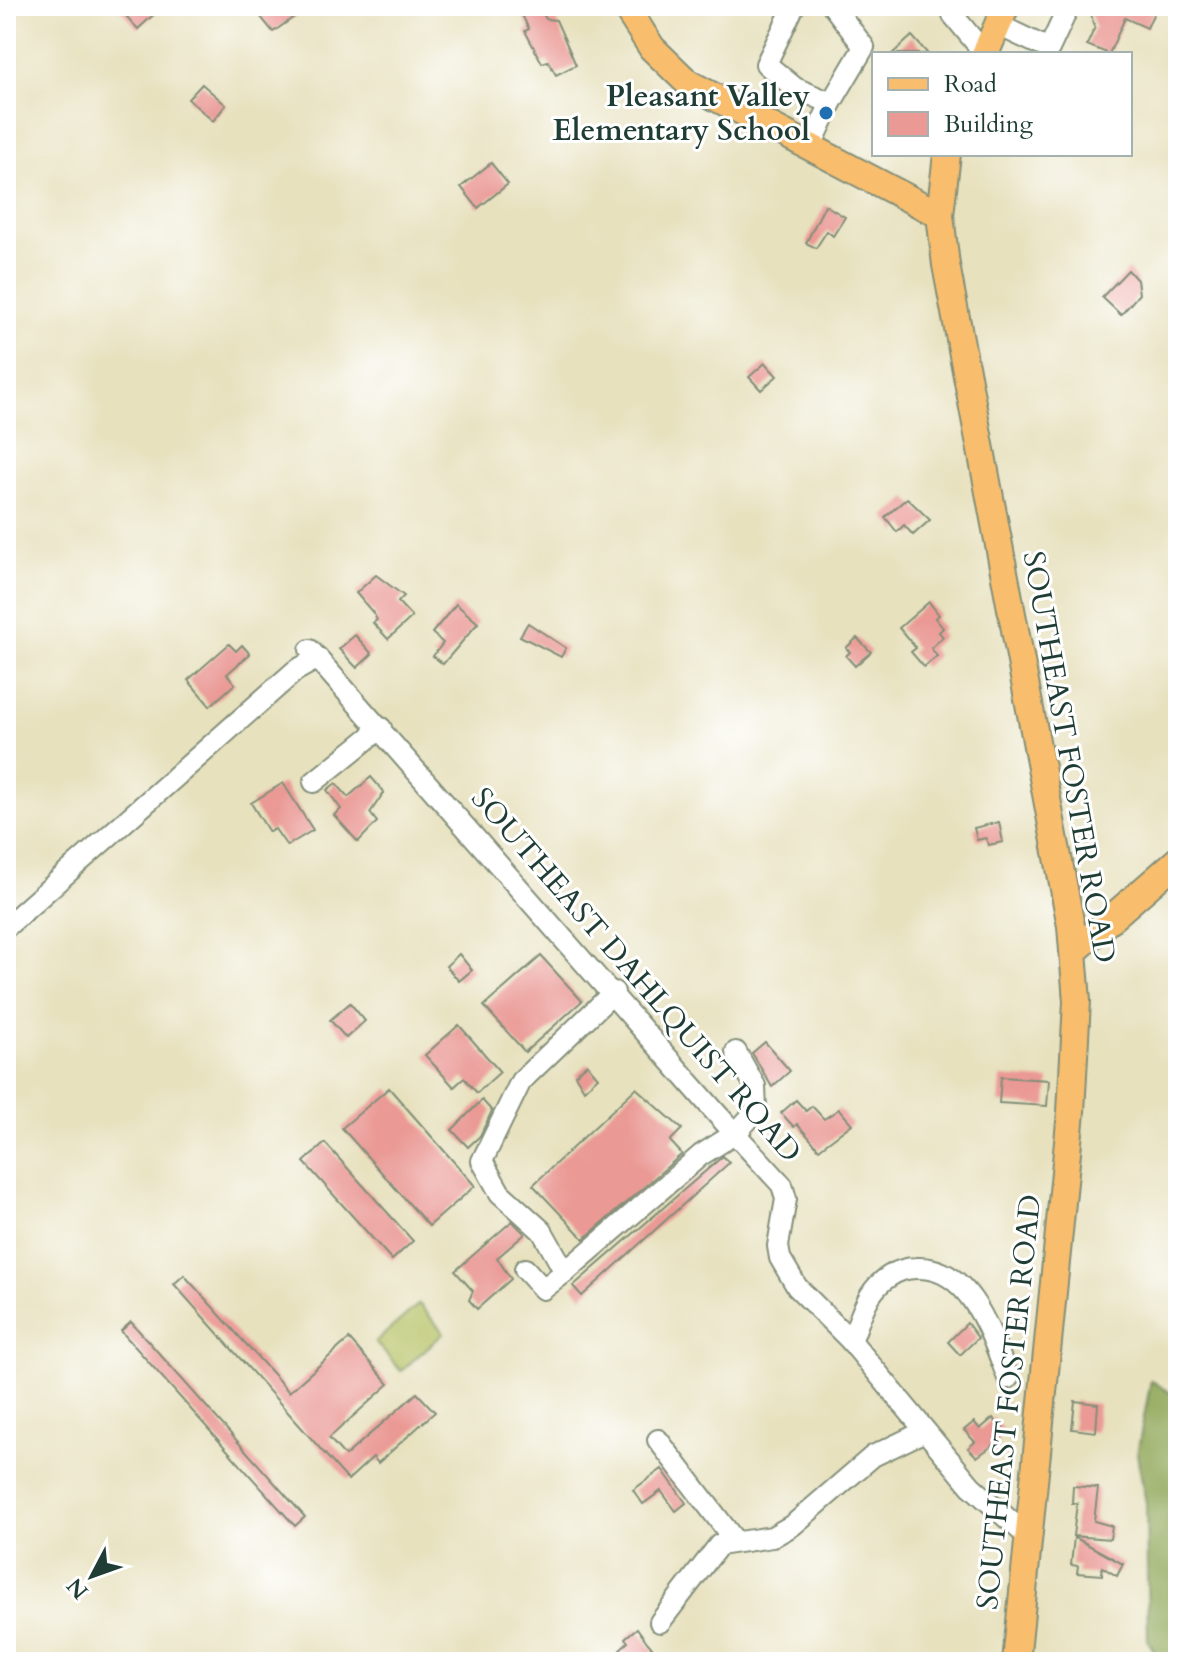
<svg xmlns="http://www.w3.org/2000/svg" width="1184" height="1668" font-family="Cardo,serif">
<rect width="100%" height="100%" fill="#fff"/>
<filter id="ink" filterUnits="userSpaceOnUse"><feTurbulence type="fractalNoise" baseFrequency=".0125" numOctaves="2"/><feDisplacementMap in="SourceGraphic" scale="16" xChannelSelector="R" yChannelSelector="G"/><feConvolveMatrix kernelMatrix="1 2 1 2 8 2 1 2 1" color-interpolation-filters="sRGB"/></filter>
<filter id="wash" filterUnits="userSpaceOnUse"><feTurbulence type="fractalNoise" baseFrequency=".006" numOctaves="4" result="noise"/><feDisplacementMap in="SourceGraphic" scale="32" xChannelSelector="R" yChannelSelector="G"/><feGaussianBlur stdDeviation="1.8" result="paint"/><feColorMatrix in="noise" values="0 0 0 0 0 0 0 0 0 0 0 0 0 0 0 0 0 1.4 0 .05"/><feComposite in="paint" operator="in"/></filter>
<g filter="url(#wash)">
<rect width="100%" height="100%" fill="#e7e1be"/>
<path fill="#b5c163" stroke="#6a7f4c" stroke-width="2" d="M 419,1304 L 444,1333 L 401,1371 L 375,1342 Z"/>
<path fill="#90a759" stroke="#587246" stroke-width="2" d="M 1151,1380 L 1178,1398 L 1178,1662 L 1161,1662 L 1148,1641 L 1146,1503 L 1137,1454 Z"/>
<g id="blocks">
<g fill="#ea9994">
<path d="M 117,6 L 163,6 L 138,29 Z"/>
<path d="M 252,6 L 290,6 L 297,15 L 273,32 Z"/>
<path d="M 1094,6 L 1157,6 L 1147,28 L 1125,18 L 1109,54 L 1087,45 L 1095,27 L 1091,15 Z"/>
<path d="M 539,7 L 546,19 L 556,20 L 576,65 L 556,75 L 548,61 L 542,63 L 525,31 L 529,29 L 522,15 Z"/>
<path d="M 912,36 L 928,54 L 892,54 Z"/>
<path d="M 202,84 L 226,105 L 213,121 L 188,99 Z"/>
<path d="M 491,163 L 508,184 L 478,208 L 461,187 Z"/>
<path d="M 825,205 L 845,217 L 833,236 L 827,231 L 816,248 L 806,243 Z"/>
<path d="M 1128,270 L 1137,280 L 1139,294 L 1121,315 L 1102,297 Z"/>
<path d="M 765,363 L 777,376 L 761,390 L 749,377 Z"/>
<path d="M 907,498 L 930,520 L 913,535 L 904,525 L 897,532 L 885,517 Z"/>
<path d="M 376,575 L 404,596 L 398,602 L 412,617 L 388,639 L 373,623 L 377,620 L 374,614 L 356,593 Z"/>
<path d="M 929,602 L 939,615 L 935,618 L 943,628 L 939,632 L 943,637 L 931,648 L 937,656 L 924,667 L 911,652 L 916,648 L 899,628 Z"/>
<path d="M 456,604 L 478,623 L 443,664 L 433,656 L 443,643 L 432,633 Z"/>
<path d="M 528,623 L 566,648 L 561,657 L 520,636 Z"/>
<path d="M 355,635 L 372,654 L 357,668 L 339,649 Z"/>
<path d="M 857,638 L 871,652 L 855,666 L 846,656 L 850,652 L 846,648 Z"/>
<path d="M 229,644 L 236,651 L 242,645 L 250,654 L 227,674 L 235,684 L 210,706 L 188,680 Z"/>
<path d="M 371,777 L 384,792 L 370,813 L 377,822 L 358,842 L 334,815 L 341,809 L 327,790 L 336,783 L 348,797 Z"/>
<path d="M 283,783 L 313,830 L 287,846 L 275,829 L 269,832 L 251,803 Z"/>
<path d="M 999,822 L 1003,842 L 988,845 L 986,838 L 977,840 L 974,828 Z"/>
<path d="M 459,954 L 472,970 L 459,981 L 446,966 Z"/>
<path d="M 541,956 L 582,1001 L 525,1052 L 484,1006 Z"/>
<path d="M 350,1003 L 365,1021 L 346,1038 L 330,1020 Z"/>
<path d="M 459,1025 L 500,1072 L 477,1093 L 464,1078 L 454,1087 L 425,1055 Z"/>
<path d="M 765,1042 L 790,1071 L 772,1087 L 752,1053 Z"/>
<path d="M 587,1064 L 598,1077 L 584,1090 L 575,1075 Z"/>
<path d="M 1001,1077 L 1049,1080 L 1047,1106 L 999,1103 Z"/>
<path d="M 389,1088 L 475,1186 L 429,1226 L 342,1128 Z"/>
<path d="M 636,1088 L 682,1129 L 670,1141 L 682,1154 L 584,1239 L 533,1185 Z"/>
<path d="M 482,1100 L 492,1111 L 480,1136 L 468,1147 L 452,1130 Z"/>
<path d="M 796,1100 L 806,1111 L 812,1106 L 824,1119 L 839,1109 L 852,1124 L 819,1149 L 797,1124 L 794,1127 L 781,1113 Z"/>
<path d="M 325,1143 L 413,1241 L 392,1260 L 304,1162 Z"/>
<path d="M 723,1156 L 729,1163 L 582,1296 L 573,1286 Z"/>
<path d="M 512,1221 L 525,1234 L 497,1258 L 511,1279 L 477,1309 L 469,1300 L 473,1291 L 455,1271 Z"/>
<path d="M 184,1275 L 289,1392 L 349,1339 L 389,1384 L 329,1438 L 345,1456 L 417,1393 L 435,1412 L 378,1463 L 373,1457 L 348,1480 L 174,1284 Z"/>
<path d="M 131,1322 L 305,1517 L 295,1526 L 121,1331 Z"/>
<path d="M 967,1323 L 978,1338 L 960,1355 L 948,1342 Z"/>
<path d="M 1075,1401 L 1098,1404 L 1096,1432 L 1072,1429 Z"/>
<path d="M 993,1418 L 1005,1432 L 997,1439 L 999,1441 L 977,1457 L 968,1448 L 975,1442 L 964,1430 L 974,1422 L 980,1429 Z"/>
<path d="M 662,1469 L 686,1503 L 676,1511 L 661,1491 L 643,1504 L 633,1490 Z"/>
<path d="M 1073,1486 L 1098,1488 L 1094,1521 L 1112,1526 L 1110,1539 L 1073,1536 L 1077,1503 L 1072,1503 Z"/>
<path d="M 1074,1537 L 1123,1564 L 1117,1576 L 1102,1567 L 1102,1575 L 1077,1573 L 1078,1566 L 1071,1565 Z"/>
<path d="M 637,1628 L 647,1642 L 664,1662 L 625,1662 L 627,1657 L 620,1649 L 628,1642 L 625,1638 Z"/>
</g>
</g>
</g>
<g filter="url(#ink)">
<use href="#blocks" fill-opacity="0" stroke="#838f79" stroke-width="2"/>
<g fill="none" stroke-linecap="round" stroke-linejoin="round">
<g stroke="#838f79" stroke-width="24">
<g id="minor">
<path d="M 794,6 L 766,64 L 795,88 L 831,103"/>
<path d="M 952,6 L 953,15 L 985,54"/>
<path d="M 998,25 L 1049,49 L 1069,6"/>
<path d="M 810,148 L 831,103 L 864,47 L 833,6"/>
<path d="M 310,650 L 717,1114 L 782,1185 L 786,1199 L 778,1246 L 780,1258 L 797,1287 L 851,1341 L 971,1486 L 1026,1535"/>
<path d="M 314,782 L 381,728"/>
<path d="M 6,927 L 295,671 L 318,658"/>
<path d="M 614,992 L 521,1081 L 482,1161 L 500,1193 L 542,1231 L 565,1272 L 701,1155 L 736,1133 L 756,1111 L 755,1086 L 736,1052"/>
<path d="M 525,1269 L 543,1289 L 565,1272"/>
<path d="M 851,1341 C 857,1327 862,1309 870,1296 C 880,1280 897,1268 916,1268 C 971,1265 992,1337 1008,1378"/>
<path d="M 658,1440 L 735,1541"/>
<path d="M 660,1622 L 719,1545 L 772,1537 L 793,1525 L 873,1456 L 925,1431"/>
</g>
</g>
<g stroke="#838f79" stroke-width="30">
<g id="major">
<path d="M 625,6 L 652,48 L 688,83 L 940,215"/>
<path d="M 985,54 L 1006,6"/>
<path d="M 947,154 L 940,215 L 946,265 L 1071,926 L 1077,1001 L 1071,1112 L 1016,1662"/>
<path d="M 1074,951 L 1178,860"/>
</g>
</g>
<use href="#minor" stroke="#fff" stroke-width="20"/>
<use href="#major" stroke="#f9be6d" stroke-width="26"/>
</g>
</g>
<circle fill="#1f6fb2" stroke="#fff" stroke-width="3" cx="826" cy="113" r="8"/>
<g text-anchor="middle" dominant-baseline="central" stroke-width="6" stroke-linejoin="round" paint-order="stroke">
<g font-size="30" font-weight="bold" fill="#1f3d34" stroke="#fff" text-anchor="end">
<text x="810" y="96">Pleasant Valley<tspan x="810" dy="34">Elementary School</tspan></text>
</g>
<g font-size="30" fill="#1f3d34" stroke="#fff">
<text transform="translate(1069 757) rotate(80)">SOUTHEAST FOSTER ROAD</text>
<text transform="translate(636 975) rotate(49)">SOUTHEAST DAHLQUIST ROAD</text>
<text transform="translate(1009 1402) rotate(-84)">SOUTHEAST FOSTER ROAD</text>
</g>
</g>
<rect width="1184" height="1668" fill="none" stroke="#fff" stroke-width="32"/>
<rect x="872" y="52" width="260" height="104" fill="#ffffff" stroke="#a5b1ae" stroke-width="2"/>
<rect x="888" y="78" width="40" height="12" fill="#f9be6d" stroke="#a5b1ae" stroke-width="2"/>
<text x="944" y="92" font-size="24" fill="#1f3d34">Road</text>
<rect x="888" y="112" width="40" height="24" fill="#ea9994" stroke="#a5b1ae" stroke-width="2"/>
<text x="944" y="132" font-size="24" fill="#1f3d34">Building</text>
<g transform="translate(92 1576) rotate(229)" stroke="#ffffff" stroke-width="6" paint-order="stroke">
<path d="M0-6L14 30L0 20L-14 30Z" fill="#1f3d34"/>
<text y="-12" font-size="22" font-weight="bold" text-anchor="middle" fill="#1f3d34">N</text>
</g>
</svg>
